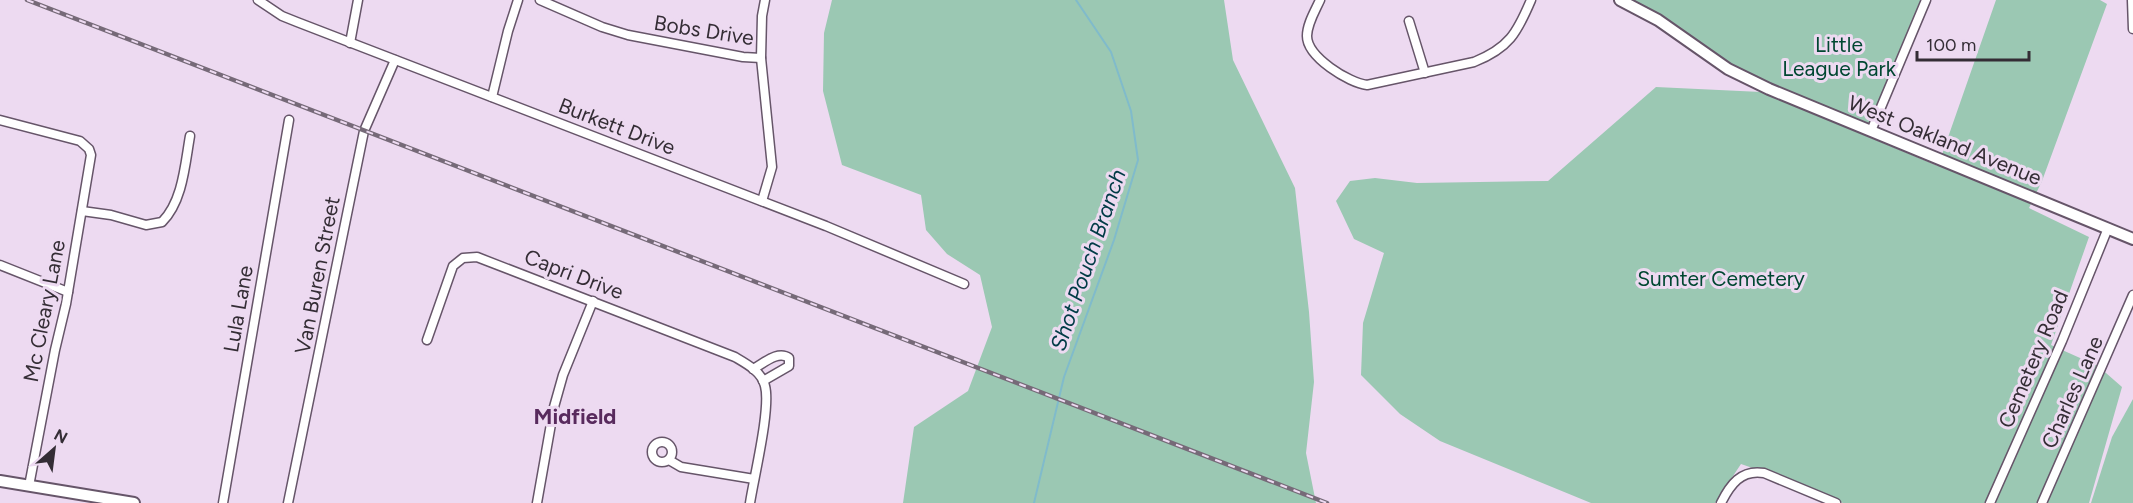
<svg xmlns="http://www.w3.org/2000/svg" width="2133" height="503" font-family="Figtree,sans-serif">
<rect width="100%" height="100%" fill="#eddaf1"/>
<g fill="#9bc8b3">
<path d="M 832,0 L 1224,0 L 1233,60 L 1295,188 L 1309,312 L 1314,382 L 1306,453 L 1316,503 L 903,503 L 914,427 L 968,391 L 992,327 L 980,275 L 947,254 L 926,230 L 921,195 L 842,165 L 823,91 L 824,33 Z"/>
<path d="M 1620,0 L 1926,0 L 1871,131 L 1769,89 Z"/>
<path d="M 1996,0 L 2100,0 L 2107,4 L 2042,181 L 2029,208 L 2089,237 L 2051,345 L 2098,366 L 2122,387 L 2089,503 L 1843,503 L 1793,482 L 1741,464 L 1715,503 L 1591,503 L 1440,441 L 1400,414 L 1361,375 L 1363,323 L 1384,253 L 1354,239 L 1336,201 L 1350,181 L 1375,178 L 1417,183 L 1548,181 L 1656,87 L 1761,92 L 1938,166 Z"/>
<path d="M 2133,399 L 2133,503 L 2091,503 L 2112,437 Z"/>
</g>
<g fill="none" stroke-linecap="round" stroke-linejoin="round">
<path stroke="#80bbcb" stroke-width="2" d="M 1034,503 L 1064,377 L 1114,240 L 1138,160 L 1131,111 L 1111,52 L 1076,0"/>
<g stroke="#665569" stroke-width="11">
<g id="minor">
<path d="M 258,0 L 282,16 L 297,22 L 826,226 L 964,284"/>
<path d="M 540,0 L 602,27 L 628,35 L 743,57 L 761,58"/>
<path d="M 1320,0 C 1315,11 1307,24 1307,36 C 1307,57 1349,83 1367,85 L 1474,62 C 1509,48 1517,33 1531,0"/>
<path d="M 2132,0 L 2133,29"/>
<path d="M 1409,21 L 1425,73"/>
<path d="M 350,43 L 358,0"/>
<path d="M 492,97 L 508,31 L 518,0"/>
<path d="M 0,120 L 80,141 L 89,149 L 91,155 L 66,304 L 55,350 L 29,486"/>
<path d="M 1871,131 L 1926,0"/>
<path d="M 762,201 L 772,167 L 761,58 L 762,16 L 765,0"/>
<path d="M 82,211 L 111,215 L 146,225 L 162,222 C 183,201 185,164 190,136"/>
<path d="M 0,265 L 68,292"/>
<path d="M 427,340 L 453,266 L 463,258 L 477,257 L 735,357 C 747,364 762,372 765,386 C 771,408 754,477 750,503"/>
<path d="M 753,369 C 764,363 778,350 789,358 L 789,366 L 763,381"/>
<circle cx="662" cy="452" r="10"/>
<path d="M 669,460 L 681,467 L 754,479"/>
<path d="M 223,503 L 289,120"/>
<path d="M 288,503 L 364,131 L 395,60"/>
<path d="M 537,503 L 554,407 L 563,375 L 593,301"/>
<path d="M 1721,503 C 1730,485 1741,469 1764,473 L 1836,503"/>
<path d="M 1990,503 L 2062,341 L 2108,228"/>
<path d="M 2042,503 L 2133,295"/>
</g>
</g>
<g stroke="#665569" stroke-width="14">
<g id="tertiary">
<path d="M 1620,0 L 1658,20 L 1728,69 L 1769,89 L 2133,239"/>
<path d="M 0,481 L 134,503"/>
</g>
</g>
<use href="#minor" stroke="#fff" stroke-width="8"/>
<use href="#tertiary" stroke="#fff" stroke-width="10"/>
<g stroke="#766a78" stroke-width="4.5">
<path id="rail" d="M 27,0 L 1327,503"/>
</g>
<use href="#rail" stroke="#eddaf1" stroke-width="2" stroke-dasharray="7" stroke-linecap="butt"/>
</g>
<g text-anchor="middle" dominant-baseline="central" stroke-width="6" stroke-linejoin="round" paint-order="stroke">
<g font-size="21" fill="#342d35" stroke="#eddaf1">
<text transform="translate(704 30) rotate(9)">Bobs Drive</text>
<text transform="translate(617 126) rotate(21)">Burkett Drive</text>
<text transform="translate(1945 140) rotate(22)">West Oakland Avenue</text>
<text transform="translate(574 274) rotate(21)">Capri Drive</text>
<text transform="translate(317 275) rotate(-79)">Van Buren Street</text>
<text transform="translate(238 309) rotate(-80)">Lula Lane</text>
<text transform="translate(44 311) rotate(-79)">Mc Cleary Lane</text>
<text transform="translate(2033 359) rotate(-67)">Cemetery Road</text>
<text transform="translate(2072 392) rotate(-66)">Charles Lane</text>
</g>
<g font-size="21" fill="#004731" stroke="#eddaf1">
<text x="1839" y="44">Little<tspan x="1839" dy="24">League Park</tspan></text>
<text x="1721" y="278">Sumter Cemetery</text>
</g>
<g font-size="22" font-style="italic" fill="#013b46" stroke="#eddaf1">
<text transform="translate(1088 260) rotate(-71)">Shot Pouch Branch</text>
</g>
<g font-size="22" font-weight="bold" fill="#582a5d" stroke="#eddaf1">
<text x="575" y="416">Midfield</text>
</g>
</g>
<g transform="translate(54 449) rotate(28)" stroke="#eddaf1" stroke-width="4.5" paint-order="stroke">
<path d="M0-4.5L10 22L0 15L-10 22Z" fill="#342d35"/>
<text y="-9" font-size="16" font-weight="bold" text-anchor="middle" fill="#342d35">N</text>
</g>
<path d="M1917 51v9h112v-9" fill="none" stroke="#342d35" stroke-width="3"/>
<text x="1926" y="51" font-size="18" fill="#342d35" stroke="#eddaf1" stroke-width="4.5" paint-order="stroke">100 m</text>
</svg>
